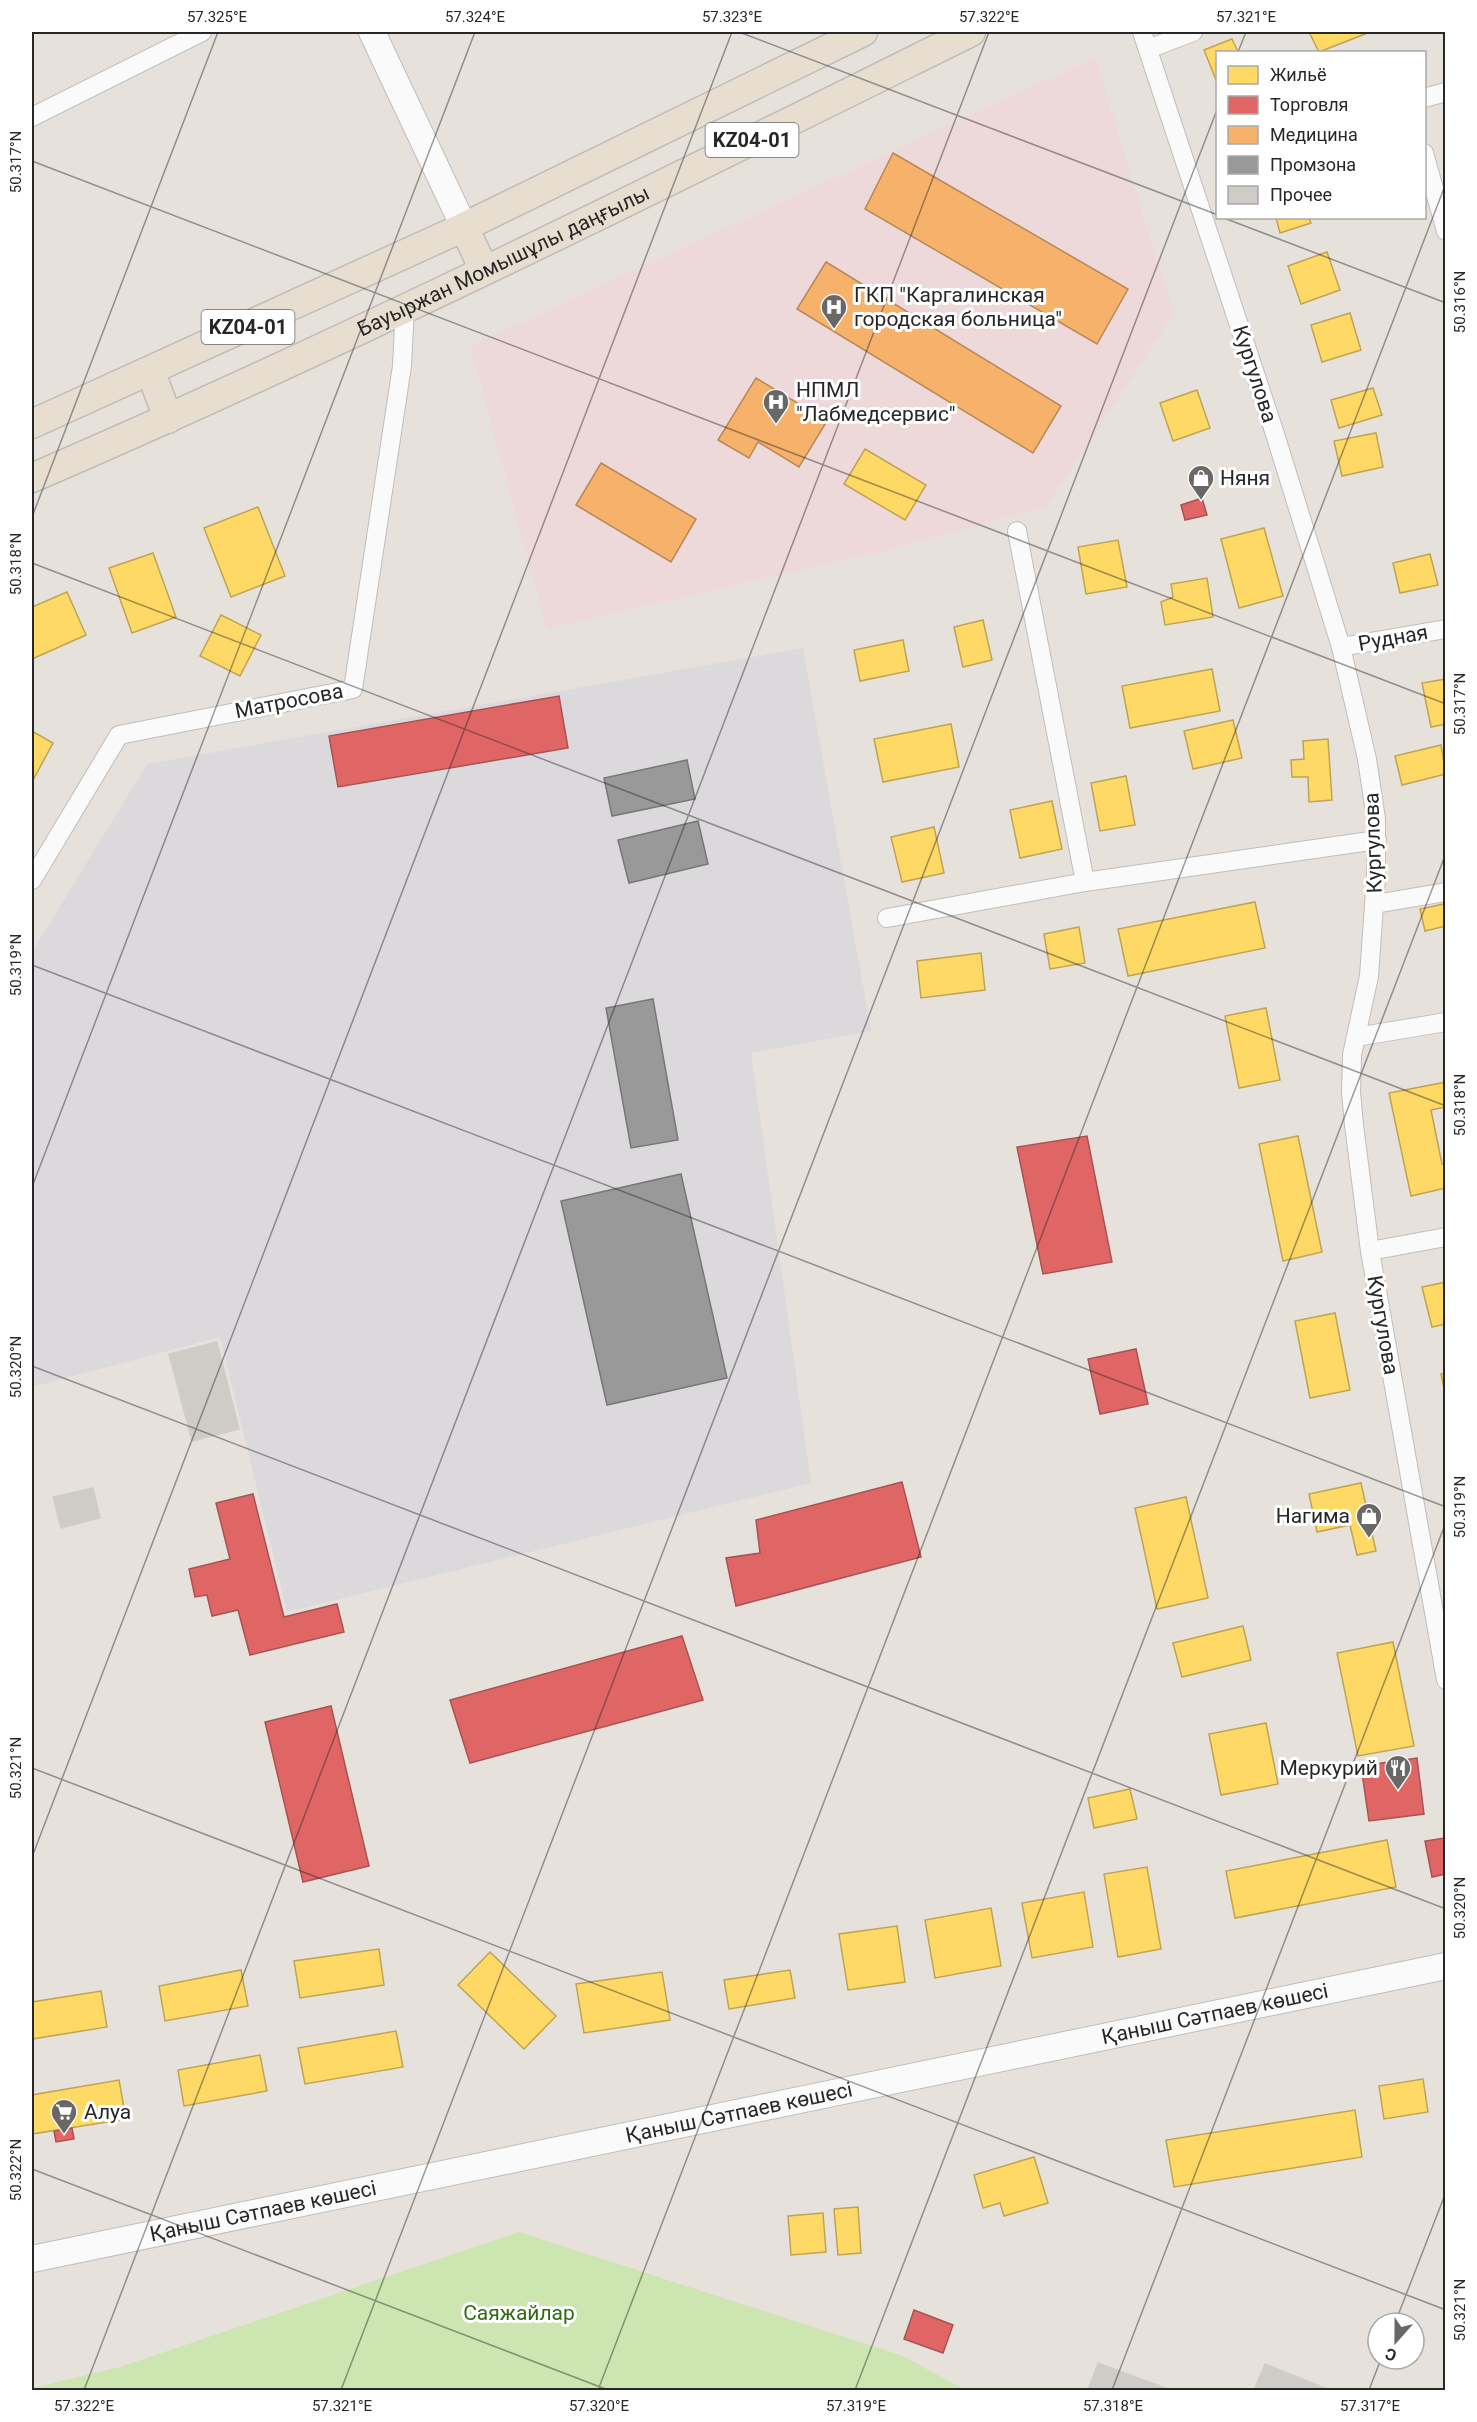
<svg xmlns="http://www.w3.org/2000/svg" width="1477" height="2422" font-family="Roboto,sans-serif">
<rect width="100%" height="100%" fill="#e7e1dc"/>
<path fill="#dcd9dc" d="M 803,648 L 871,1031 L 751,1053 L 811,1483 L 287,1612 L 220,1337 L 32,1387 L 32,952 L 147,764 Z"/>
<path fill="#eed9da" d="M 1095,57 L 1174,314 L 1046,507 L 890,550 L 547,629 L 470,346 Z"/>
<path fill="#cde5b1" d="M 519,2232 L 903,2356 L 965,2390 L 32,2390 L 32,2388 L 120,2367 Z"/>
<g fill="#ffd966" stroke="#bea453" stroke-width="1.5">
<path d="M 1309,32 L 1364,32 L 1365,34 L 1319,52 Z"/>
<path d="M 1232,39 L 1238,52 L 1218,52 L 1218,85 L 1204,50 Z"/>
<path d="M 1276,218 L 1309,218 L 1311,223 L 1280,233 Z"/>
<path d="M 1327,252 L 1340,290 L 1301,304 L 1288,266 Z"/>
<path d="M 1350,313 L 1361,350 L 1322,362 L 1311,325 Z"/>
<path d="M 1373,388 L 1382,415 L 1339,428 L 1331,400 Z"/>
<path d="M 1197,390 L 1210,428 L 1173,441 L 1160,403 Z"/>
<path d="M 1376,433 L 1383,467 L 1342,476 L 1334,441 Z"/>
<path d="M 865,449 L 926,485 L 905,520 L 844,484 Z"/>
<path d="M 258,507 L 285,576 L 231,597 L 204,528 Z"/>
<path d="M 1264,528 L 1283,596 L 1239,608 L 1221,539 Z"/>
<path d="M 1118,540 L 1127,587 L 1086,594 L 1078,547 Z"/>
<path d="M 153,553 L 176,617 L 132,633 L 109,568 Z"/>
<path d="M 1430,554 L 1438,585 L 1400,593 L 1393,563 Z"/>
<path d="M 1207,578 L 1213,617 L 1165,625 L 1161,602 L 1173,597 L 1171,584 Z"/>
<path d="M 67,592 L 86,635 L 32,659 L 32,607 Z"/>
<path d="M 221,615 L 261,635 L 240,676 L 200,656 Z"/>
<path d="M 983,620 L 992,660 L 963,667 L 954,627 Z"/>
<path d="M 903,640 L 909,671 L 860,681 L 854,650 Z"/>
<path d="M 1212,669 L 1220,711 L 1130,728 L 1122,686 Z"/>
<path d="M 1446,679 L 1446,724 L 1431,727 L 1422,683 Z"/>
<path d="M 1233,720 L 1242,758 L 1193,769 L 1184,731 Z"/>
<path d="M 951,724 L 959,767 L 883,782 L 874,739 Z"/>
<path d="M 32,731 L 53,743 L 32,782 Z"/>
<path d="M 1328,739 L 1332,800 L 1309,802 L 1308,777 L 1292,777 L 1291,760 L 1304,759 L 1303,741 Z"/>
<path d="M 1441,745 L 1446,774 L 1402,785 L 1395,756 Z"/>
<path d="M 1126,776 L 1135,825 L 1100,831 L 1091,783 Z"/>
<path d="M 1052,801 L 1062,849 L 1020,858 L 1010,810 Z"/>
<path d="M 934,827 L 944,873 L 902,882 L 891,837 Z"/>
<path d="M 1255,902 L 1265,948 L 1128,976 L 1118,929 Z"/>
<path d="M 1444,904 L 1446,926 L 1425,931 L 1420,909 Z"/>
<path d="M 1079,927 L 1085,963 L 1050,969 L 1044,934 Z"/>
<path d="M 981,953 L 985,990 L 921,998 L 917,961 Z"/>
<path d="M 1266,1008 L 1280,1080 L 1239,1088 L 1225,1016 Z"/>
<path d="M 1446,1082 L 1446,1107 L 1431,1110 L 1442,1164 L 1446,1163 L 1446,1188 L 1411,1196 L 1389,1093 Z"/>
<path d="M 1298,1136 L 1322,1252 L 1283,1261 L 1259,1144 Z"/>
<path d="M 1446,1282 L 1446,1324 L 1432,1327 L 1422,1287 Z"/>
<path d="M 1335,1313 L 1350,1390 L 1310,1398 L 1295,1321 Z"/>
<path d="M 1446,1373 L 1446,1398 L 1441,1374 Z"/>
<path d="M 1361,1483 L 1376,1551 L 1357,1555 L 1350,1525 L 1317,1532 L 1309,1494 Z"/>
<path d="M 1186,1497 L 1208,1598 L 1157,1609 L 1135,1508 Z"/>
<path d="M 1243,1626 L 1251,1660 L 1182,1677 L 1173,1643 Z"/>
<path d="M 1393,1642 L 1414,1746 L 1358,1756 L 1337,1653 Z"/>
<path d="M 1266,1723 L 1278,1784 L 1221,1795 L 1209,1734 Z"/>
<path d="M 1130,1789 L 1137,1819 L 1094,1828 L 1088,1798 Z"/>
<path d="M 1387,1840 L 1396,1887 L 1235,1918 L 1226,1871 Z"/>
<path d="M 1147,1867 L 1161,1949 L 1118,1957 L 1104,1874 Z"/>
<path d="M 1084,1892 L 1093,1947 L 1032,1958 L 1022,1903 Z"/>
<path d="M 991,1908 L 1001,1966 L 935,1978 L 925,1920 Z"/>
<path d="M 897,1926 L 905,1982 L 848,1990 L 839,1934 Z"/>
<path d="M 379,1949 L 384,1985 L 300,1998 L 294,1961 Z"/>
<path d="M 490,1952 L 556,2016 L 524,2049 L 458,1985 Z"/>
<path d="M 241,1970 L 248,2006 L 165,2021 L 159,1986 Z"/>
<path d="M 790,1970 L 795,1998 L 729,2009 L 724,1980 Z"/>
<path d="M 662,1972 L 670,2020 L 584,2033 L 576,1984 Z"/>
<path d="M 101,1991 L 107,2027 L 32,2039 L 32,2002 Z"/>
<path d="M 396,2031 L 403,2067 L 305,2084 L 298,2048 Z"/>
<path d="M 260,2055 L 267,2091 L 184,2106 L 178,2070 Z"/>
<path d="M 1423,2079 L 1428,2112 L 1384,2119 L 1379,2086 Z"/>
<path d="M 119,2080 L 126,2119 L 32,2134 L 32,2095 Z"/>
<path d="M 1355,2110 L 1362,2157 L 1174,2187 L 1166,2140 Z"/>
<path d="M 1034,2157 L 1048,2203 L 1004,2216 L 1000,2203 L 983,2208 L 974,2175 Z"/>
<path d="M 858,2207 L 861,2253 L 838,2255 L 834,2209 Z"/>
<path d="M 823,2213 L 826,2252 L 791,2255 L 788,2216 Z"/>
</g>
<g fill="#e06666" stroke="#a85353" stroke-width="1.5">
<path d="M 1202,498 L 1207,515 L 1185,520 L 1181,505 Z"/>
<path d="M 559,696 L 568,748 L 338,787 L 329,736 Z"/>
<path d="M 1087,1136 L 1112,1262 L 1043,1274 L 1017,1147 Z"/>
<path d="M 1136,1349 L 1148,1404 L 1100,1414 L 1088,1359 Z"/>
<path d="M 902,1482 L 921,1557 L 736,1606 L 726,1558 L 760,1553 L 756,1520 Z"/>
<path d="M 253,1494 L 284,1617 L 337,1604 L 344,1632 L 250,1655 L 238,1610 L 212,1616 L 207,1595 L 195,1597 L 189,1569 L 230,1559 L 216,1503 Z"/>
<path d="M 682,1636 L 703,1700 L 470,1763 L 450,1700 Z"/>
<path d="M 331,1706 L 369,1866 L 303,1882 L 265,1722 Z"/>
<path d="M 1417,1758 L 1424,1814 L 1369,1821 L 1361,1766 Z"/>
<path d="M 1444,1838 L 1446,1874 L 1432,1877 L 1425,1841 Z"/>
<path d="M 72,2128 L 74,2139 L 56,2142 L 54,2131 Z"/>
<path d="M 914,2310 L 953,2325 L 943,2353 L 904,2339 Z"/>
</g>
<g fill="#f6b26b" stroke="#b88857" stroke-width="1.5">
<path d="M 893,153 L 1128,289 L 1097,344 L 865,209 Z"/>
<path d="M 826,262 L 1061,406 L 1033,453 L 797,309 Z"/>
<path d="M 756,378 L 827,421 L 799,467 L 758,442 L 749,458 L 718,440 Z"/>
<path d="M 601,463 L 696,519 L 671,562 L 576,505 Z"/>
</g>
<g fill="#999" stroke="#777" stroke-width="1.5">
<path d="M 687,760 L 695,799 L 612,816 L 604,778 Z"/>
<path d="M 698,821 L 708,864 L 629,883 L 618,840 Z"/>
<path d="M 653,999 L 678,1140 L 631,1148 L 606,1008 Z"/>
<path d="M 681,1174 L 727,1378 L 607,1405 L 561,1201 Z"/>
</g>
<g fill="#cfcbc7" stroke="#d2cdc8" stroke-width="1.5">
<path d="M 217,1342 L 239,1429 L 192,1441 L 169,1354 Z"/>
<path d="M 93,1488 L 100,1518 L 61,1528 L 53,1497 Z"/>
<path d="M 1098,2363 L 1171,2390 L 1088,2390 Z"/>
<path d="M 1265,2364 L 1330,2390 L 1254,2390 Z"/>
</g>
<g fill="none" stroke-linecap="round" stroke-linejoin="round">
<g stroke="#bfbebf" stroke-width="20">
<g id="street">
<path d="M 1142,32 L 1275,434 L 1341,647 L 1367,759 L 1376,819 L 1376,877 L 1369,976 L 1352,1055 L 1351,1092 L 1354,1125 L 1370,1251 L 1446,1680"/>
<path d="M 1148,49 L 1193,32"/>
<path d="M 1424,98 L 1446,92"/>
<path d="M 32,117 L 202,32"/>
<path d="M 1424,153 L 1446,231"/>
<path d="M 1017,531 L 1085,882"/>
<path d="M 1341,647 L 1446,629"/>
<path d="M 32,880 L 119,735 L 353,689 L 402,366 L 405,307"/>
<path d="M 1375,904 L 1446,892"/>
<path d="M 887,918 L 1085,882 L 1377,840"/>
<path d="M 1356,1037 L 1446,1022"/>
<path d="M 1370,1251 L 1446,1237"/>
</g>
</g>
<g stroke="#bfbebf" stroke-width="28">
<g id="secondary">
<path d="M 372,32 L 464,227"/>
<path id="s1" d="M 32,2259 L 1446,1966"/>
</g>
</g>
<g stroke="#bfbdbb" stroke-width="31">
<g id="primary">
<path d="M 464,227 L 484,270"/>
<path d="M 151,372 L 168,419"/>
<path d="M 32,424 L 464,227 L 863,32"/>
<path id="s2" d="M 32,478 C 350,341 660,186 971,32"/>
</g>
</g>
<use href="#street" stroke="#fbfafa" stroke-width="18"/>
<use href="#secondary" stroke="#fbfafa" stroke-width="26"/>
<use href="#primary" stroke="#e7ded0" stroke-width="28"/>
</g>
<path fill="none" stroke="#272727" stroke-width="1.5" stroke-opacity="0.45" d="M 739,32 L 1218,215M 1238,52 L 1246,32M 32,161 L 1446,704M 1224,218 L 1446,303M 32,517 L 218,32M 32,563 L 1446,1106M 32,965 L 1446,1507M 32,1187 L 475,32M 32,1366 L 1446,1909M 32,1768 L 1446,2310M 32,1857 L 732,32M 32,2169 L 608,2390M 1395,2323 L 1446,2192M 84,2390 L 989,32M 341,2390 L 1218,107M 598,2390 L 1446,183M 855,2390 L 1446,853M 1112,2390 L 1446,1522M 1369,2390 L 1381,2359"/>
<defs>
<g id="hospital-pin" transform="scale(1.35)"><path d="M0 17L-7.5 6A9.5 9.5 0 1 1 7.5 6Z" fill="#6a6866" stroke="#fff"/><path d="M-5-5h3v3.5h4V-5h3V5h-3V1.5h-4V5h-3Z" fill="#fff"/></g>
<g id="shop-pin" transform="scale(1.35)"><path d="M0 17L-7.5 6A9.5 9.5 0 1 1 7.5 6Z" fill="#6a6866" stroke="#fff"/><path d="M-5-2.5h2.3a2.7 3.5 0 0 1 5.4 0H5L5.5 6h-11ZM-1.5-2.5h3a1.5 2.3 0 0 0-3 0Z" fill="#fff"/></g>
<g id="restaurant-pin" transform="scale(1.35)"><path d="M0 17L-7.5 6A9.5 9.5 0 1 1 7.5 6Z" fill="#6a6866" stroke="#fff"/><path d="M-5-6h1v4h1v-4h1v4h1v-4h1v5L-1.5 .5V6h-2V.5L-5-1ZM5-6V6H3V1.5H1.5Q1.5-4 5-6Z" fill="#fff"/></g>
<g id="supermarket-pin" transform="scale(1.35)"><path d="M0 17L-7.5 6A9.5 9.5 0 1 1 7.5 6Z" fill="#6a6866" stroke="#fff"/><path d="M-6-5.5h2.5l.6 2H6L4.5 2H-2.5L-4.4-4H-6ZM-1.5 3.2a1.3 1.3 0 1 0 .1 0ZM3 3.2a1.3 1.3 0 1 0 .1 0Z" fill="#fff"/></g>
</defs>
<g fill-rule="evenodd">
<use href="#hospital-pin" x="834" y="307"/>
<use href="#hospital-pin" x="776" y="402"/>
<use href="#shop-pin" x="1201" y="478"/>
<use href="#shop-pin" x="1369" y="1516"/>
<use href="#restaurant-pin" x="1398" y="1768"/>
<use href="#supermarket-pin" x="64" y="2112"/>
</g>
<g text-anchor="middle" dominant-baseline="central" stroke-width="6" stroke-linejoin="round" paint-order="stroke">
<g fill="#fff" stroke="#686868" stroke-width="1.5">
<rect x="705.5" y="123" width="93" height="34" rx="4.5"/>
<rect x="201.5" y="310" width="93" height="34" rx="4.5"/>
</g>
<g font-size="20" font-weight="bold" fill="#272727">
<text x="752" y="140">KZ04-01</text>
<text x="248" y="327">KZ04-01</text>
</g>
<g font-size="21" fill="#272727" stroke="#fff">
<text stroke="none"><textPath href="#s2" startOffset="519">Бауыржан Момышұлы даңғылы</textPath></text>
<text transform="translate(1255 374) rotate(72)">Кургулова</text>
<text transform="translate(1393 638) rotate(-10)">Рудная</text>
<text transform="translate(289 701) rotate(-11)">Матросова</text>
<text transform="translate(1373 843) rotate(-92)">Кургулова</text>
<text transform="translate(1383 1325) rotate(80)">Кургулова</text>
<text stroke="none"><textPath href="#s1" startOffset="1208">Қаныш Сәтпаев көшесі</textPath></text>
<text stroke="none"><textPath href="#s1" startOffset="722">Қаныш Сәтпаев көшесі</textPath></text>
<text stroke="none"><textPath href="#s1" startOffset="236">Қаныш Сәтпаев көшесі</textPath></text>
</g>
<g font-size="21" fill="#272727" stroke="#fff" text-anchor="start">
<text x="854" y="295">ГКП "Каргалинская<tspan x="854" dy="24">городская больница"</tspan></text>
<text x="796" y="390">НПМЛ<tspan x="796" dy="24">"Лабмедсервис"</tspan></text>
<text x="1220" y="478">Няня</text>
<text x="1350" y="1516" text-anchor="end">Нагима</text>
<text x="1378" y="1768" text-anchor="end">Меркурий</text>
<text x="84" y="2112">Алуа</text>
</g>
<g font-size="21" fill="#306a12" stroke="#fff">
<text x="519" y="2313">Саяжайлар</text>
</g>
</g>
<rect width="1477" height="2422" fill="none" stroke="#ffffff" stroke-width="66"/>
<rect x="1216" y="51" width="210" height="168" fill="#ffffff" stroke="#a9a9a9" stroke-width="1.5"/>
<rect x="1228" y="66" width="30" height="18" fill="#ffd966" stroke="#a9a9a9" stroke-width="1.5"/>
<text x="1270" y="81" font-size="18" fill="#272727">Жильё</text>
<rect x="1228" y="96" width="30" height="18" fill="#e06666" stroke="#a9a9a9" stroke-width="1.5"/>
<text x="1270" y="111" font-size="18" fill="#272727">Торговля</text>
<rect x="1228" y="126" width="30" height="18" fill="#f6b26b" stroke="#a9a9a9" stroke-width="1.5"/>
<text x="1270" y="141" font-size="18" fill="#272727">Медицина</text>
<rect x="1228" y="156" width="30" height="18" fill="#999999" stroke="#a9a9a9" stroke-width="1.5"/>
<text x="1270" y="171" font-size="18" fill="#272727">Промзона</text>
<rect x="1228" y="186" width="30" height="18" fill="#cfcbc7" stroke="#a9a9a9" stroke-width="1.5"/>
<text x="1270" y="201" font-size="18" fill="#272727">Прочее</text>
<g transform="translate(1396 2341) rotate(201)"><circle r="28" fill="#ffffff" stroke="#a9a9a9" stroke-width="1.5"/>
<path d="M0-4.5L10 22L0 15L-10 22Z" fill="#6a6866"/>
<text y="-9" font-size="16" font-weight="bold" text-anchor="middle" fill="#272727">С</text>
</g>
<rect x="33" y="33" width="1411" height="2356" fill="none" stroke="#272727" stroke-width="2"/>
<g font-size="15" text-anchor="middle" fill="#272727">
<text x="217" y="22">57.325°E</text>
<text x="475" y="22">57.324°E</text>
<text x="732" y="22">57.323°E</text>
<text x="989" y="22">57.322°E</text>
<text x="1246" y="22">57.321°E</text>
<text transform="translate(16 162) rotate(-90)" y="5">50.317°N</text>
<text transform="translate(1460 302) rotate(-90)" y="5">50.316°N</text>
<text transform="translate(16 564) rotate(-90)" y="5">50.318°N</text>
<text transform="translate(1460 704) rotate(-90)" y="5">50.317°N</text>
<text transform="translate(16 965) rotate(-90)" y="5">50.319°N</text>
<text transform="translate(1460 1105) rotate(-90)" y="5">50.318°N</text>
<text transform="translate(16 1367) rotate(-90)" y="5">50.320°N</text>
<text transform="translate(1460 1507) rotate(-90)" y="5">50.319°N</text>
<text transform="translate(16 1768) rotate(-90)" y="5">50.321°N</text>
<text transform="translate(1460 1908) rotate(-90)" y="5">50.320°N</text>
<text transform="translate(16 2170) rotate(-90)" y="5">50.322°N</text>
<text transform="translate(1460 2310) rotate(-90)" y="5">50.321°N</text>
<text x="84" y="2411">57.322°E</text>
<text x="342" y="2411">57.321°E</text>
<text x="599" y="2411">57.320°E</text>
<text x="856" y="2411">57.319°E</text>
<text x="1113" y="2411">57.318°E</text>
<text x="1370" y="2411">57.317°E</text>
</g>
</svg>
